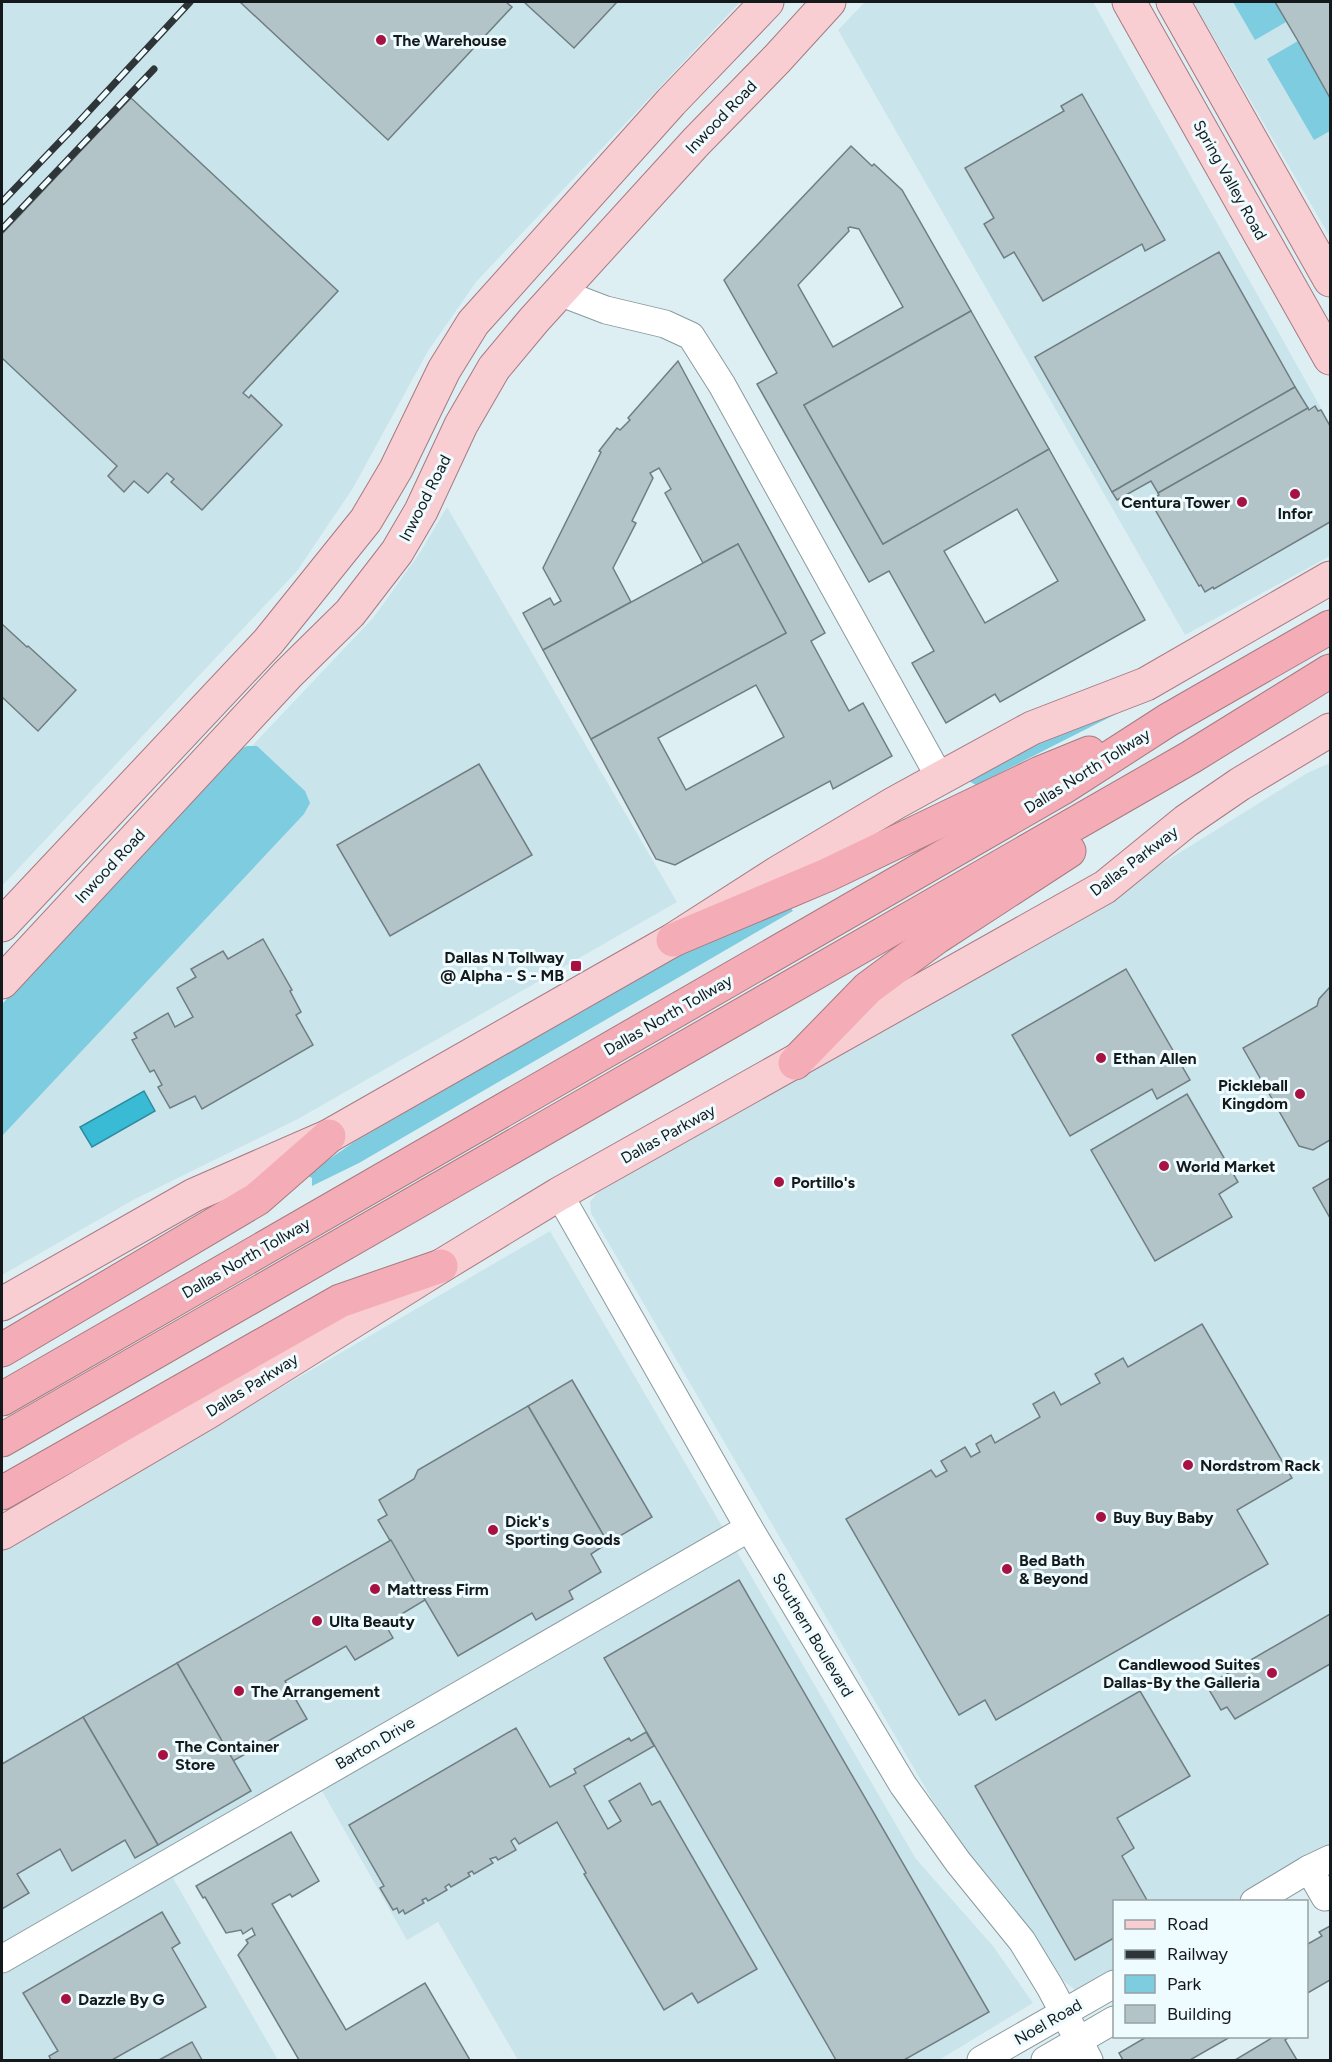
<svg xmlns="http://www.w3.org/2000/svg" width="1332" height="2062" font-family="Figtree,sans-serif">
<rect width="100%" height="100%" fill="#deeff3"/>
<g fill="#cae4eb">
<path d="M 2,2 L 740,2 L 476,282 L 428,351 L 353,488 L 297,571 L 2,886 Z"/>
<path d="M 865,2 L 1093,2 L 1330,424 L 1330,556 L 1185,635 L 838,30 Z"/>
<path d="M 1193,2 L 1330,2 L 1330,237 Z"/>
<path d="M 447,507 L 677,902 L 298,1119 L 133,1200 L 2,1275 L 2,1010 L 374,617 L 421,551 Z"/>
<path d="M 1330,763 L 1330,1850 L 1241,1901 L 1114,1902 L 1114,1974 L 1091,1987 L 1075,1990 L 1064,1981 L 1030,1929 L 978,1867 L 933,1801 L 591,1213 L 590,1202 L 597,1193 L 1131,883 L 1307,773 Z"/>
<path d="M 550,1231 L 916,1859 L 993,1946 L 1033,2003 L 939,2060 L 518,2060 L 438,1922 L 407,1940 L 322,1791 L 173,1878 L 278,2060 L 2,2060 L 2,1550 Z"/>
</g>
<g fill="#7eccdf">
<path d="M 1233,2 L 1275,2 L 1286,22 L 1255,40 Z"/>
<path d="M 1298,41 L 1330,98 L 1330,131 L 1314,140 L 1267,59 Z"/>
<path d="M 1118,713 L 976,785 L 967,780 L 1023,748 L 1058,734 Z"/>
<path d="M 247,746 L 257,746 L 305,791 L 310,803 L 304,814 L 2,1136 L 2,1004 L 237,751 Z"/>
<path d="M 787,904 L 793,911 L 359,1163 L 312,1186 L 312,1178 L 306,1175 L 354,1142 L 633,981 L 675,958 Z"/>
</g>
<path fill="#39bbd6" stroke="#2e8b9e" stroke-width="1.5" d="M 144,1091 L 155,1111 L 92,1147 L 80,1127 Z"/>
<g fill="#b3c4c8" stroke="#6f7e82" stroke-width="1.5" fill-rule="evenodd">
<path d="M 240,2 L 506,2 L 512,7 L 388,140 Z"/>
<path d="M 524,2 L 617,2 L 574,48 Z"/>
<path d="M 1275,2 L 1330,2 L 1330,98 L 1298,41 Z"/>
<path d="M 1082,94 L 1165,240 L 1145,251 L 1142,244 L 1043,301 L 1014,252 L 1004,258 L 984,224 L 994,218 L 965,168 L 1064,111 L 1061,106 Z"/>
<path d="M 131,98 L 338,291 L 243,393 L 249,398 L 251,395 L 282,425 L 202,510 L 171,482 L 174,479 L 167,473 L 148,493 L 134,481 L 124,492 L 108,476 L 117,466 L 2,358 L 2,234 Z"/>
<path d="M 851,146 L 872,166 L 874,164 L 902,190 L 971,311 L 804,405 L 883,544 L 1049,449 L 1145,620 L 1000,702 L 995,694 L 946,723 L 912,663 L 934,651 L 889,571 L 869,582 L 844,538 L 757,384 L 777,373 L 724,280 ZM 850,227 L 859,229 L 903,307 L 833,347 L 798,285 L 849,231 L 848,228 ZM 1017,509 L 1058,581 L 985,623 L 944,551 Z"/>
<path d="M 1219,252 L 1295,387 L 1112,492 L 1035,357 Z"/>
<path d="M 971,311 L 1049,449 L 883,544 L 804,405 Z"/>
<path d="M 678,361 L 825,633 L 811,641 L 849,711 L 863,703 L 892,756 L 833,789 L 830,781 L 675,865 L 656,859 L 591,739 L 786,633 L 738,544 L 703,563 L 665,493 L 671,489 L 659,468 L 650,473 L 653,478 L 632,521 L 636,523 L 613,568 L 631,602 L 543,650 L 523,613 L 550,598 L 554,605 L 561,601 L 543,568 L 601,452 L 599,451 L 617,428 L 620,430 L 630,420 L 628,418 ZM 756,685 L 784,737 L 686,790 L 658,738 Z"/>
<path d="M 1295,387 L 1308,408 L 1158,493 L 1151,481 L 1117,500 L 1112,492 Z"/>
<path d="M 1315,406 L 1318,411 L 1321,410 L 1330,426 L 1330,522 L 1214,589 L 1213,587 L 1205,592 L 1201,585 L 1199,586 L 1153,506 L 1155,505 L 1151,499 L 1159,495 L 1158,493 L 1308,408 L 1309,410 Z"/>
<path d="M 738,544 L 786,633 L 591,739 L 543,650 Z"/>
<path d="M 2,624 L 27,647 L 28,646 L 76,690 L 38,731 L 2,697 Z"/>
<path d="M 479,764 L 532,855 L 390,936 L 337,845 Z"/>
<path d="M 263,939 L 292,990 L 290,991 L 301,1012 L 296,1015 L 313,1045 L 202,1109 L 195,1096 L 170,1108 L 158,1087 L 162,1085 L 154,1070 L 150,1072 L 132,1040 L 137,1038 L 134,1033 L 168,1013 L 175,1027 L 193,1017 L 177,988 L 196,977 L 191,969 L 223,951 L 228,959 Z"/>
<path d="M 1126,969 L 1190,1080 L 1157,1099 L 1152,1089 L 1070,1136 L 1012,1035 Z"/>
<path d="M 1330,987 L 1330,1140 L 1313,1150 L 1299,1146 L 1243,1048 L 1317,1006 L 1319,999 Z"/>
<path d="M 1187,1094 L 1238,1182 L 1219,1194 L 1232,1217 L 1155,1261 L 1091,1150 Z"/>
<path d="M 1330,1178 L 1330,1218 L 1313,1188 Z"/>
<path d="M 1202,1324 L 1292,1478 L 1237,1510 L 1268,1564 L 996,1720 L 985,1700 L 959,1715 L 846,1519 L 931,1470 L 936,1477 L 947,1471 L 941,1461 L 965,1447 L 971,1457 L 980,1452 L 976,1444 L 991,1435 L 995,1443 L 1040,1417 L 1033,1404 L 1054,1392 L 1061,1405 L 1100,1383 L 1095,1374 L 1123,1358 L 1128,1367 Z"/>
<path d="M 572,1380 L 652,1517 L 608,1543 L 528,1406 Z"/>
<path d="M 528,1406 L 608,1543 L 591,1554 L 601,1572 L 569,1591 L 573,1599 L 536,1620 L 532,1613 L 458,1656 L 378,1520 L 387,1515 L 379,1500 L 414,1479 L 418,1470 Z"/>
<path d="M 391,1540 L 425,1600 L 385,1624 L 393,1638 L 355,1660 L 346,1646 L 285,1681 L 307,1719 L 233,1761 L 177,1663 Z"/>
<path d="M 739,1580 L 989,2012 L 904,2060 L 836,2060 L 604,1658 Z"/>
<path d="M 1330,1614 L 1330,1664 L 1235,1719 L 1227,1707 L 1221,1710 L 1208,1688 L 1215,1684 L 1213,1682 Z"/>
<path d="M 177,1663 L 251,1791 L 158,1845 L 83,1717 Z"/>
<path d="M 1140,1691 L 1190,1776 L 1117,1818 L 1134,1848 L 1122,1856 L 1148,1902 L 1114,1902 L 1114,1938 L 1075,1960 L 975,1786 Z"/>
<path d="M 83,1717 L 158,1845 L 135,1858 L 125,1840 L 72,1871 L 60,1849 L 17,1874 L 29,1893 L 2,1909 L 2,1764 Z"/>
<path d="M 516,1728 L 550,1787 L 576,1773 L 574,1769 L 629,1738 L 631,1741 L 646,1732 L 654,1746 L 584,1786 L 608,1829 L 621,1821 L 609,1801 L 640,1783 L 652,1805 L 660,1801 L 757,1969 L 698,2003 L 692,1993 L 664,2010 L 584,1874 L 586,1873 L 557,1822 L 519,1844 L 515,1838 L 511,1841 L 516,1850 L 498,1860 L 496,1857 L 490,1859 L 493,1863 L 474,1874 L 472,1871 L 468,1873 L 470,1876 L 451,1887 L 449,1884 L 445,1887 L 447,1890 L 428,1901 L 426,1898 L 422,1900 L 424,1903 L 405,1914 L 403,1910 L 399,1913 L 397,1908 L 393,1910 L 380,1888 L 384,1886 L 349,1825 Z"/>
<path d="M 291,1832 L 319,1881 L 292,1897 L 290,1894 L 272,1904 L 346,2030 L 425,1983 L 470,2060 L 299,2060 L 238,1955 L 248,1943 L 246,1940 L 255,1935 L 252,1928 L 243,1934 L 241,1930 L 226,1933 L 205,1897 L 203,1898 L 196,1886 Z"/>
<path d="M 162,1912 L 180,1943 L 172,1948 L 206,2007 L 112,2060 L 51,2060 L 49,2056 L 58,2051 L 23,1993 Z"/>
<path d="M 1330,1926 L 1330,1980 L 1306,1994 L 1306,1945 L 1322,1936 L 1319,1932 Z"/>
<path d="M 1148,2036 L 1232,2036 L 1190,2060 L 1123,2060 L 1119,2053 Z"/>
<path d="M 1275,2036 L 1287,2036 L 1288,2038 L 1285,2040 L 1297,2060 L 1235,2060 Z"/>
<path d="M 192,2042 L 202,2060 L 159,2060 Z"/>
</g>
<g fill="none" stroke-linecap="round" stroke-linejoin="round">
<g stroke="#8a9a9e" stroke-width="29">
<g id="minor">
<path d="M 559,292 L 606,310 L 665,324 L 691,336 L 722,385 L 940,778"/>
<path d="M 559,1194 L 749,1528 L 903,1785 L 958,1862 L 1022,1941 L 1050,1987 L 1089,2060"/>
<path d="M 1309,1869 L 1325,1897"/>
<path d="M 1254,1902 L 1309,1869 L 1330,1859"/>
<path d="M 2,1959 L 749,1528"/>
<path d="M 981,2060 L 1114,1984"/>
<path d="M 1045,2060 L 1114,2020"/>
</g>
</g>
<g stroke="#a67a80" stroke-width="35">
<g id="major">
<path d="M 1129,2 L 1330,358"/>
<path d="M 1173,2 L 1330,280"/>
<path d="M 2,925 L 268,642 L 366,520 L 396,469 L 444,370 L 473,323 L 671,102 L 767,2"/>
<path d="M 2,982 L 288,674 L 350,613 L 397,552 L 421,511 L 461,425 L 494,368 L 534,320 L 696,142 L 777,59 L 829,2"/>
<path d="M 2,1304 L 194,1195 L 329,1136 L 673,940 L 779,872 L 895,803 L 1032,728 L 1146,684 L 1330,578"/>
<path d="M 2,1533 L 208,1412 L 441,1266 L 559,1194 L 1105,887 L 1186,821 L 1240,784 L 1330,730"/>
</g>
</g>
<g stroke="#a67a80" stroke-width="35">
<g id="highway">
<path d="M 673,940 L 827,875 L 1040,773 L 1089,753"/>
<path d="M 795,1063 L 868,988 L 937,937 L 1069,851"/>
<path d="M 2,1350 L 257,1199 L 329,1136"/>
<path d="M 2,1399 L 1064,787 L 1168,720 L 1330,627"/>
<path d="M 2,1440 L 1191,757 L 1330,671"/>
<path d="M 2,1493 L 340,1301 L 441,1266"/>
</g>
</g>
<use href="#minor" stroke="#fff" stroke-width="27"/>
<use href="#major" stroke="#f8ced3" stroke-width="33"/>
<use href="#highway" stroke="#f4adb6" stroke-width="33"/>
<g stroke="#2e3538" stroke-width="7">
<g id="rail">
<path d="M 2,202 L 75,126 L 190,2"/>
<path d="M 2,229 L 154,69"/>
</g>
</g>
<use href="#rail" stroke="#eefbff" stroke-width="4.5" stroke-dasharray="14" stroke-linecap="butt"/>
</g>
<g fill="#a81242" stroke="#eefbff" stroke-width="2">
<circle cx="381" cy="40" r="6"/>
<circle cx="1295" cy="494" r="6"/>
<circle cx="1242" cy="502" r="6"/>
<rect x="570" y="960" width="12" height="12" rx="3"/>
<circle cx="1101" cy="1058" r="6"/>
<circle cx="1300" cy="1094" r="6"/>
<circle cx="1164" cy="1166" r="6"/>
<circle cx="779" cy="1182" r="6"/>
<circle cx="1188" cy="1465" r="6"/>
<circle cx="1101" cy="1517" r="6"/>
<circle cx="493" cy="1530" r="6"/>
<circle cx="1007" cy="1569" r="6"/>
<circle cx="375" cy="1589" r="6"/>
<circle cx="317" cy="1621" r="6"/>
<circle cx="1272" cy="1673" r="6"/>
<circle cx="239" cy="1691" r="6"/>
<circle cx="163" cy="1755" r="6"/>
<circle cx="66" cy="1999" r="6"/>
</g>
<g text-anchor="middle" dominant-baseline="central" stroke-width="6" stroke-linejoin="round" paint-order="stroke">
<g font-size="16" font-weight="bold" fill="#141a1c" stroke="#eefbff" text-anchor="start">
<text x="393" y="40">The Warehouse</text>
<text x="1230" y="502" text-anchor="end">Centura Tower</text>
<text x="1295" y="513" text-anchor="middle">Infor</text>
<text x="564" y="957" text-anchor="end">Dallas N Tollway<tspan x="564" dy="18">@ Alpha - S - MB</tspan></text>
<text x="1113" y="1058">Ethan Allen</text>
<text x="1288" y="1085" text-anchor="end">Pickleball<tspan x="1288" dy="18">Kingdom</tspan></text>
<text x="1176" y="1166">World Market</text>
<text x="791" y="1182">Portillo's</text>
<text x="1200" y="1465">Nordstrom Rack</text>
<text x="1113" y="1517">Buy Buy Baby</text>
<text x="505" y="1521">Dick's<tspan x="505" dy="18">Sporting Goods</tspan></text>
<text x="1019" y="1560">Bed Bath<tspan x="1019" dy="18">&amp; Beyond</tspan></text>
<text x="387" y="1589">Mattress Firm</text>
<text x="329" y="1621">Ulta Beauty</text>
<text x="1260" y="1664" text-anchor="end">Candlewood Suites<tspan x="1260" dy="18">Dallas-By the Galleria</tspan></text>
<text x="251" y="1691">The Arrangement</text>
<text x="175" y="1746">The Container<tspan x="175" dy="18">Store</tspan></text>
<text x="78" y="1999">Dazzle By G</text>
</g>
<g font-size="16" fill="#141a1c" stroke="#eefbff">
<text transform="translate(721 117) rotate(-46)">Inwood Road</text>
<text transform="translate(1230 180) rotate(61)">Spring Valley Road</text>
<text transform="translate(425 498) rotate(-63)">Inwood Road</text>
<text transform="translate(1087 771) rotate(-32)">Dallas North Tollway</text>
<text transform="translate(1134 861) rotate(-37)">Dallas Parkway</text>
<text transform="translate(110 866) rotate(-47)">Inwood Road</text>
<text transform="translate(668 1015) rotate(-30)">Dallas North Tollway</text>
<text transform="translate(668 1134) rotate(-29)">Dallas Parkway</text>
<text transform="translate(246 1258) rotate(-30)">Dallas North Tollway</text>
<text transform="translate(252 1385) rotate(-32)">Dallas Parkway</text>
<text transform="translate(813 1635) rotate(59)">Southern Boulevard</text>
<text transform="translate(375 1743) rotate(-30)">Barton Drive</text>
<text transform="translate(1048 2022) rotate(-30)">Noel Road</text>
</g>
</g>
<rect width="1332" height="2062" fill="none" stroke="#141a1c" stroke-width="6"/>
<rect x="1113" y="1900" width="195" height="138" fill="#eefbff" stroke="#97a1a4" stroke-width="1.5"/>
<rect x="1125" y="1920" width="30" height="9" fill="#f8ced3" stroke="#97a1a4" stroke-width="1.5"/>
<text x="1167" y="1930" font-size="18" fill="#141a1c">Road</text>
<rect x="1125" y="1950" width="30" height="9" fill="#2e3538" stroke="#97a1a4" stroke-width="1.5"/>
<text x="1167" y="1960" font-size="18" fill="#141a1c">Railway</text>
<rect x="1125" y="1975" width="30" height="18" fill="#7eccdf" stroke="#97a1a4" stroke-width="1.5"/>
<text x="1167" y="1990" font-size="18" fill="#141a1c">Park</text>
<rect x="1125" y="2005" width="30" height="18" fill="#b3c4c8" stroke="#97a1a4" stroke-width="1.5"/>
<text x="1167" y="2020" font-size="18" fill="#141a1c">Building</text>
</svg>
